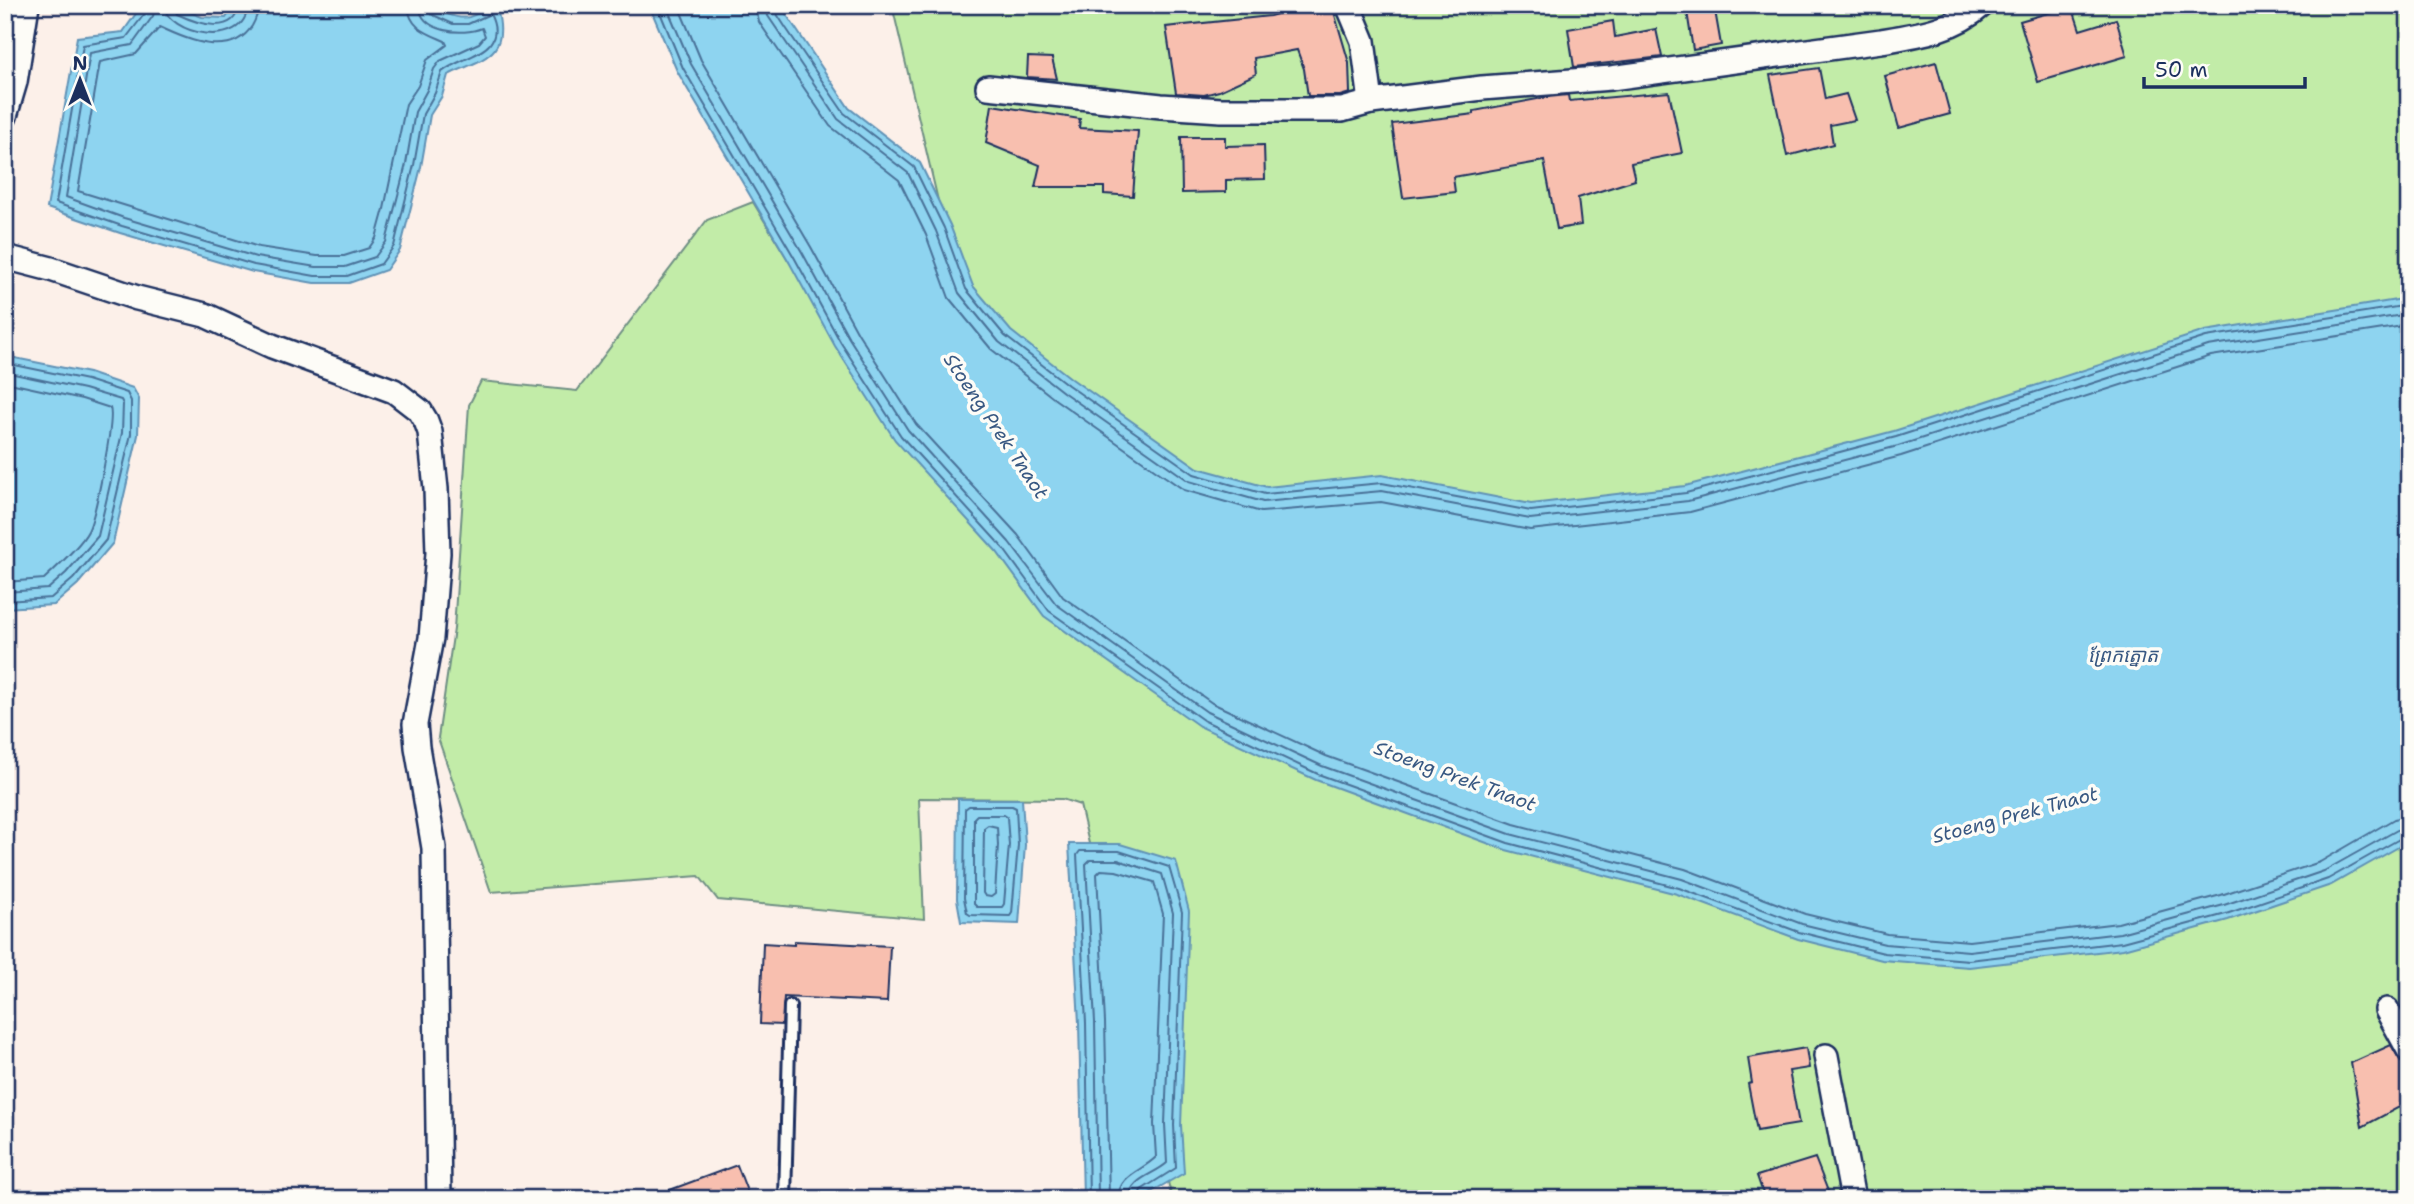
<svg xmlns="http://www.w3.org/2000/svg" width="2414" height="1204" font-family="'Shantell Sans','Noto Sans Khmer',sans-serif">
<rect width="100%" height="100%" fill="#fcf0e9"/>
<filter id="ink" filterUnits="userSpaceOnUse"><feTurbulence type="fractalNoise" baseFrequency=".0143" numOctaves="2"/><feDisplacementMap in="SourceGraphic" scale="14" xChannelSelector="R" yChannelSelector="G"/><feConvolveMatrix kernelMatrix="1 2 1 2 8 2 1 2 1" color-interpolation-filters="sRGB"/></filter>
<g filter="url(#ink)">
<path fill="#c2eca8" stroke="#6e8e83" stroke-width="2" d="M 892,5 L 2409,5 L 2409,1199 L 1172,1199 L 1080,805 L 1062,799 L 919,798 L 924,919 L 718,900 L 699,876 L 491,892 L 438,738 L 454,629 L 469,405 L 481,381 L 577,391 L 707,220 L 753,202 L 788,260 L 1031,596 Z"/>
<g fill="#8ed4f0" stroke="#6092b6" stroke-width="2">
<path d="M 142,5 L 172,5 L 202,17 L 226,18 L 234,5 L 429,5 C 440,11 456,20 469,17 C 482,13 481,8 497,9 C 510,56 484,58 448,75 L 442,96 L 430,115 L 421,167 L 400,250 L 386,270 L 349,283 L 314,283 L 253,272 L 120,233 L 47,208 L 77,37 L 123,32 Z"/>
<path d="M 649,5 L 780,5 L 849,108 L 920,163 L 950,225 L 973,286 L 1011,331 L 1072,379 L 1198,468 L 1267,487 L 1382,475 L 1531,504 L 1685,486 L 1894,431 L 2205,331 L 2409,298 L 2409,841 L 2331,885 L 2228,920 L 2123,949 L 1969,967 L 1882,960 L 1798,939 L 1677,894 L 1506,850 L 1316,780 L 1199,726 L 1044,616 L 997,552 L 895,440 L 835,346 L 788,260 L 677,71 Z"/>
<path d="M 5,356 L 89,373 L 133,388 L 139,399 L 138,435 L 113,543 L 78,584 L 54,605 L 5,608 Z"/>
<path d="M 958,799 L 1022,799 L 1025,845 L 1019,924 L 961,922 L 957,899 Z"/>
<path d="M 1069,844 L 1120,844 L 1176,861 L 1189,911 L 1181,1125 L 1184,1173 L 1139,1199 L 1083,1199 L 1079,1023 Z"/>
</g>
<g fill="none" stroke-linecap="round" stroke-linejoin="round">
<g stroke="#497198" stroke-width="2">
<path d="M 147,5 L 146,12 L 126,38 L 83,45 L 56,203 L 122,226 L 254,265 L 315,276 L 347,276 L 381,264 L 394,246 L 414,165 L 423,114 L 435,93 L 442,72 C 462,55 510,53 490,14 L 468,24 L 453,24 L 431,14 L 428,5"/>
<path d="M 156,5 L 153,16 L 132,45 L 90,53 L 66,197 L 124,218 L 256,257 L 316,267 L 345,267 L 375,257 L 386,242 L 406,164 L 415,112 L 427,90 L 434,69 L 440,61 L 479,43 L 485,36 L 482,28 C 463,36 421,33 419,5"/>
<path d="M 164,5 C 166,34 245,52 248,5"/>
<path d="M 173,5 L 177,14 C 196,23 235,37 239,5"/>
<path d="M 259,5 C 258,14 256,19 252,26 C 231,59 187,40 160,27 L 136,54 L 100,62 L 78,191 L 259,247 L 317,256 L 344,256 L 369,248 L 376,238 L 384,209 L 406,104 L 418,86 L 427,60 L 447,45 L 445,41 C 427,33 409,28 408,5"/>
<path d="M 657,5 L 683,68 L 794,257 L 841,343 L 901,436 L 1003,548 L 1049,611 L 1203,720 L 1318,774 L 1508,843 L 1679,888 L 1799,932 L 1884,953 L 1969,960 L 2122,942 L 2226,914 L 2328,879 L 2403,837 L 2409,836"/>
<path d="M 666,5 L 691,64 L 802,252 L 849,338 L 908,430 L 1009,542 L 1056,604 L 1207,712 L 1322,766 L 1510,834 L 1682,879 L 1802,924 L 1885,944 L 1969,951 L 2120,933 L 2224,905 L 2324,871 L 2399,829 L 2409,827"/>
<path d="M 678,5 L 701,60 L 811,247 L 858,333 L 916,424 L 1018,535 L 1063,597 L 1212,703 L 1326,756 L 1514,824 L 1685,869 L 1805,914 L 1887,934 L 1969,941 L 2118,923 L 2221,895 L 2320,862 L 2394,819 L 2409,816"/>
<path d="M 755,5 L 759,22 L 830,126 L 899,180 L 926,235 L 949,298 L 991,349 L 1056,400 L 1184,490 L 1261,512 L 1381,502 L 1530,530 L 1690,512 L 1901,456 L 2211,356 L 2409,325"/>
<path d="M 766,5 L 768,16 L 838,119 L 908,173 L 936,231 L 959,293 L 999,342 L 1063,392 L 1189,481 L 1263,502 L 1382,491 L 1530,519 L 1688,501 L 1898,446 L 2208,346 L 2409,314"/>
<path d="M 774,5 L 775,11 L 786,28 L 844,113 L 914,167 L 944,228 L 966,289 L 1005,336 L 1068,385 L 1194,474 L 1265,494 L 1382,483 L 1531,511 L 1686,493 L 1896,437 L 2206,337 L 2409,305"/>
<path d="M 5,363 L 87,380 L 127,393 L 131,401 L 131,434 L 106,540 L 73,579 L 51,598 L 5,601"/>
<path d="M 5,372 L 84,389 L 121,400 L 123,404 L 122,433 L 98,536 L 66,573 L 48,589 L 5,592"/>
<path d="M 5,382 L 82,399 L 110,408 C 115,419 95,518 88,531 C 81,545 56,568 44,579 L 5,582"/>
<path d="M 969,806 L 1012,806 L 1016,808 L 1018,845 L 1012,913 L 1010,916 L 970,915 L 967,913 L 964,898 L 965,809 Z"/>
<path d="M 977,815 L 1004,815 L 1007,817 L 1009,845 L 1004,904 L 1002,907 L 977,907 L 974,904 L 974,818 Z"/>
<path d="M 988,825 L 997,827 L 998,845 L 995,894 L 991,897 L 985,896 L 983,893 L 984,828 Z"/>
<path d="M 1089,1199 L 1086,1023 L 1077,855 L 1080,851 L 1119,851 L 1169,867 L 1182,912 L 1174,1125 L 1176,1168 L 1141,1190 L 1138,1199"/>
<path d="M 1098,1199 L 1095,1022 L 1086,864 L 1090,860 L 1118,860 L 1162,874 L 1173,913 L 1165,1124 L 1167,1163 C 1154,1175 1130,1178 1129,1199"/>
<path d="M 1109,1199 L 1105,1022 L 1097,874 L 1101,870 L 1116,871 L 1154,882 L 1163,914 L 1154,1124 L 1156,1157 C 1141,1172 1119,1174 1118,1199"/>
</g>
</g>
<g fill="#f8bfaf" stroke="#1b2f5e" stroke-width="2">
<path d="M 1309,5 L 1332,5 L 1349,63 L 1350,93 L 1340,96 L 1308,96 L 1304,69 L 1297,50 L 1254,58 L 1256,74 L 1219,91 L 1204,95 L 1176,93 L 1166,27 L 1270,16 Z"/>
<path d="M 1686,5 L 1714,5 L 1721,45 L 1693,50 Z"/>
<path d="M 2072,6 L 2080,30 L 2116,19 L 2127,56 L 2038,82 L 2020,21 Z"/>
<path d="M 1613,21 L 1615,37 L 1656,29 L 1662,57 L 1574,67 L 1568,29 Z"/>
<path d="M 1028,57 L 1052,58 L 1057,79 L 1027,77 Z"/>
<path d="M 1936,62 L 1950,114 L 1899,128 L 1885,76 Z"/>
<path d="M 1819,68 L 1825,99 L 1846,94 L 1855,120 L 1830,125 L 1833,144 L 1787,156 L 1770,75 Z"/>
<path d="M 1669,92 L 1682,153 L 1631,163 L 1635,180 L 1578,198 L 1581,225 L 1557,229 L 1544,161 L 1453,177 L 1455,192 L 1403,198 L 1392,124 L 1474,114 L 1474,111 L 1548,97 L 1568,95 L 1569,101 Z"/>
<path d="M 992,105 L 1080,119 L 1079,128 L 1138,131 L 1133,196 L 1104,194 L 1104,187 L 1035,187 L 1040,165 L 986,143 Z"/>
<path d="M 1181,137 L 1225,137 L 1225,146 L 1264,145 L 1265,179 L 1226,180 L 1226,192 L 1182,193 Z"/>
<path d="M 794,941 L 890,946 L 887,1002 L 784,997 L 782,1025 L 760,1024 L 763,943 L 794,945 Z"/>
<path d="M 2391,1045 L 2401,1062 L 2409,1064 L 2409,1102 L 2362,1127 L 2351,1063 Z"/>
<path d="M 1806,1048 L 1809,1068 L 1789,1071 L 1799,1124 L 1757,1131 L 1748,1084 L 1752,1083 L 1748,1058 Z"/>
<path d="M 1815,1158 L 1831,1199 L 1765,1199 L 1757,1176 Z"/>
<path d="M 737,1165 L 750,1199 L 651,1199 L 651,1197 Z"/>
</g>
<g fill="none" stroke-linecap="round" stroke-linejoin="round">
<g stroke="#1b2f5e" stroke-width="16">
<path id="service" d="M 785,1199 L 790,1006"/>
</g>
<g stroke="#1b2f5e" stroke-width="28">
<g id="minor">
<path d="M 1348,5 L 1363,41 L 1371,102"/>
<path d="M 988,87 L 1161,106 L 1221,110 L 1342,110 L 1371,102 L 1482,88 L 1611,78 L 1881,41 C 1917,35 1954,30 1982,5"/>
<path d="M 5,116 L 15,82 L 27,5"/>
<path d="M 5,257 L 51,269 L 137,298 L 205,315 L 272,346 L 394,391 L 420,411 L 426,421 L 430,432 L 436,489 L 438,553 L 431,638 L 415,724 L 417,747 L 434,848 L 439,1199"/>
<path d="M 2387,1010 L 2409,1050"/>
<path d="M 1826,1056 L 1853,1199"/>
</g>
</g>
<use href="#service" stroke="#fdfcf7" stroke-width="10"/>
<use href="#minor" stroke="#fdfcf7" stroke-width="23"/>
</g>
</g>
<g text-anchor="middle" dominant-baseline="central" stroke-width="7" stroke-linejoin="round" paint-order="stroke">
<g font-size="19" font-style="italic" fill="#385882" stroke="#fdfcf7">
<text transform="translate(996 426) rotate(56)">Stoeng Prek Tnaot</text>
<text x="2123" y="655">ព្រែកត្នោត</text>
<text transform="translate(1455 776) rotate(20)">Stoeng Prek Tnaot</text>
<text transform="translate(2015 815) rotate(-15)">Stoeng Prek Tnaot</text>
</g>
</g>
<rect width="2414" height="1204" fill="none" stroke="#fdfcf7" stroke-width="28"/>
<rect x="14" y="14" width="2386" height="1176" fill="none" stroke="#1b2f5e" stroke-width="2.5" filter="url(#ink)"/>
<g transform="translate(80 80)" stroke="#fdfcf7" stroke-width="5" paint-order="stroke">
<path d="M0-5L12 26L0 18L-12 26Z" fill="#1b2f5e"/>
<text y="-10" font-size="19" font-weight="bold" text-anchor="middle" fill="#1b2f5e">N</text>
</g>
<path d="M2144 77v10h161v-10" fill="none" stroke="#1b2f5e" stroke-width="3.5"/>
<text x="2155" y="77" font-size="21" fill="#1b2f5e" stroke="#fdfcf7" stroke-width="5" paint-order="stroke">50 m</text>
</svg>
